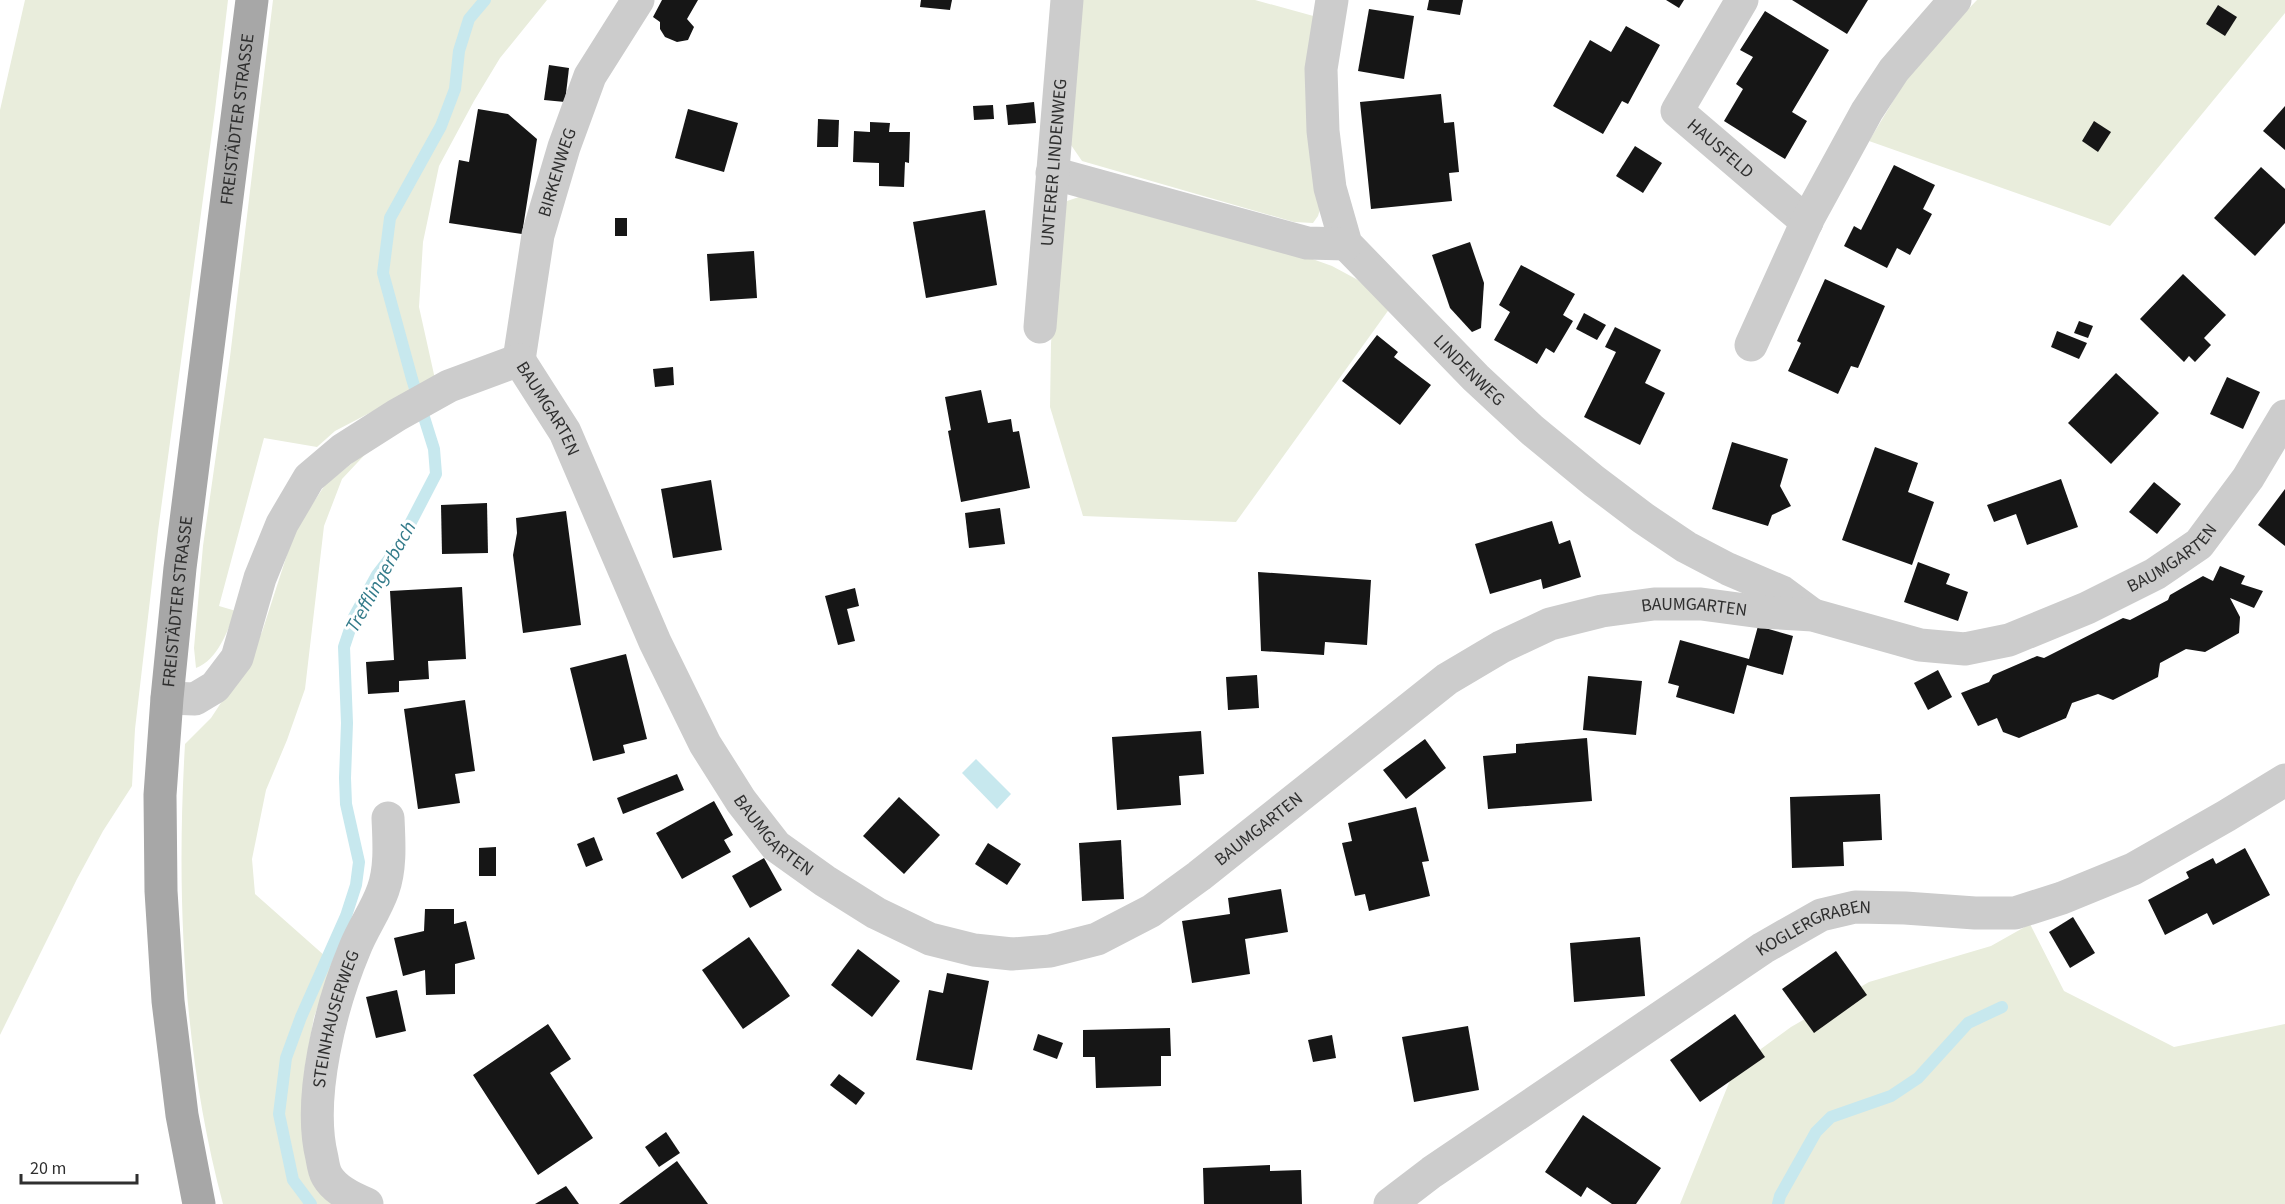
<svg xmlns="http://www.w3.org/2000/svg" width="2285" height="1204" font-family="'Source Sans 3',sans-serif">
<rect width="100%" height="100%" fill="#fff"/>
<g fill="#e9eddc">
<path d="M 25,0 L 228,0 L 215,110 L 158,531 L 135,729 L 132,786 L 103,831 L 77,879 L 0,1035 L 0,110 Z"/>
<path d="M 273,0 L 547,0 L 500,58 L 474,101 L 439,166 L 423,242 L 419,307 L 435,379 L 335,431 L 317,447 L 264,438 L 219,606 L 236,611 C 227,631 218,660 196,668 L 194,648 L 203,546 L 230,357 Z"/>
<path d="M 1081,0 L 1255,0 L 1317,17 L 1322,203 L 1318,216 L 1313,223 L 1294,222 L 1082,161 L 1071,145 Z"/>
<path d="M 1977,0 L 2285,0 L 2285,13 L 2110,226 L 1869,141 L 1907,78 L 1932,47 Z"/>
<path d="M 1082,196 L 1304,256 L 1332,266 L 1358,280 L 1390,308 L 1236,522 L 1083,516 L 1050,407 L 1051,344 L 1059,215 L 1067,201 Z"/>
<path d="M 372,447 L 342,479 L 324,526 L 305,689 L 287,740 L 266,790 L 252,859 L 255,894 L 334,964 L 314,1017 L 304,1073 L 342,1204 L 223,1204 C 183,1054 176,898 185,744 L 211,718 L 236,680 L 262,632 L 295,530 L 325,485 Z"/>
<path d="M 2030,924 L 2064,991 L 2174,1047 L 2285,1024 L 2285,1204 L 1680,1204 L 1735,1068 L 1791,1027 L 1869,982 L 1991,946 Z"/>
</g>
<path fill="#c7e8ee" d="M 976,759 L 1011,794 L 997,809 L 962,773 Z"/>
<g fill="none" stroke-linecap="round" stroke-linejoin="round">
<g stroke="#c7e8ee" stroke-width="12">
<path d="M 311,1204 L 293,1180 L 279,1114 L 286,1058 L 301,1017 L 346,916 L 356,885 L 359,862 L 346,804 L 345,778 L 347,723 L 344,647 L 354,617 L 377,575 L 397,549 L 436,474 L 434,449 L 412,379 L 383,273 L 390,218 L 441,126 L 455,89 L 459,51 L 469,19 L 485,0"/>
<path d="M 1778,1204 L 1780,1196 L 1816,1132 L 1831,1117 L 1891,1096 L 1918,1078 L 1968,1023 L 2002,1007"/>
</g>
</g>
<g fill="#161616">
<path d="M 662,0 L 698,0 L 687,19 L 694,27 L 688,40 L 677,42 L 665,37 L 660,29 L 660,22 L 653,17 Z"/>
<path d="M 921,0 L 952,0 L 950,10 L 920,7 Z"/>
<path d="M 1429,0 L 1463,0 L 1460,15 L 1427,10 Z"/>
<path d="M 1666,0 L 1684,0 L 1679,8 Z"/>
<path d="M 1792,0 L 1868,0 L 1847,34 Z"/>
<path d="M 2218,5 L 2237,17 L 2225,36 L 2206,24 Z"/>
<path d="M 1369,9 L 1414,16 L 1404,79 L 1358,71 Z"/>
<path d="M 1765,11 L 1829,50 L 1792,112 L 1807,121 L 1785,159 L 1724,121 L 1743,89 L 1736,84 L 1753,57 L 1740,50 Z"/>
<path d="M 1626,26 L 1660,45 L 1628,104 L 1622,101 L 1603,134 L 1553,106 L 1590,40 L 1611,52 Z"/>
<path d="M 549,65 L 569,68 L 565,102 L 544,100 Z"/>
<path d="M 1441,94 L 1444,123 L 1454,122 L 1459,172 L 1449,173 L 1452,201 L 1371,209 L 1360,102 Z"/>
<path d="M 1034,102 L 1036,123 L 1008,125 L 1006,105 Z"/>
<path d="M 993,105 L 994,119 L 974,120 L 973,106 Z"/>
<path d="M 2285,106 L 2285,150 L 2263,131 Z"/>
<path d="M 478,109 L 508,114 L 537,139 L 522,234 L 449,223 L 459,160 L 469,162 Z"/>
<path d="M 688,109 L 738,123 L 724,172 L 675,158 Z"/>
<path d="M 818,119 L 839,120 L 838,147 L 817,147 Z"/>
<path d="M 2094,121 L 2111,132 L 2098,152 L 2082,141 Z"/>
<path d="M 870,122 L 890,123 L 889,132 L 910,132 L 909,163 L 905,162 L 904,187 L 879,186 L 879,163 L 853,162 L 854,131 L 870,132 Z"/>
<path d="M 1635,146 L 1662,163 L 1643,193 L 1616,176 Z"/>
<path d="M 1894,165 L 1935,185 L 1923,209 L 1932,214 L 1910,255 L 1897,248 L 1887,268 L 1844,246 L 1854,226 L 1861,230 Z"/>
<path d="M 2261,167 L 2285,189 L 2285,223 L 2255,256 L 2214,218 Z"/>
<path d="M 985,210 L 997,285 L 926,298 L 913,222 Z"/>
<rect x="615" y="218" width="12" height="18"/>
<path d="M 1470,242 L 1484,283 L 1481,328 L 1472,332 L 1450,308 L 1432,255 Z"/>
<path d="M 754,251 L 757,298 L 710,301 L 707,254 Z"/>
<path d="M 1521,265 L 1575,294 L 1563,315 L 1573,321 L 1554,353 L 1546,348 L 1537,364 L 1494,340 L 1510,312 L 1499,305 Z"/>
<path d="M 2183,274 L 2226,315 L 2204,338 L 2211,345 L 2195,362 L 2189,356 L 2184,362 L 2140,319 Z"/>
<path d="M 1825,279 L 1885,306 L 1858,368 L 1851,366 L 1838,394 L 1788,371 L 1801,343 L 1797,341 Z"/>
<path d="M 1584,313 L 1606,325 L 1597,340 L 1576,329 Z"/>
<path d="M 2079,321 L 2093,326 L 2088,338 L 2074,333 Z"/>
<path d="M 1615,327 L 1661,350 L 1645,383 L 1665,393 L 1640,445 L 1584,417 L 1616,352 L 1605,347 Z"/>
<path d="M 2057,331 L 2087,343 L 2079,359 L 2051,347 Z"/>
<path d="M 1377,335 L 1398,352 L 1394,357 L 1431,385 L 1400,425 L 1342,381 Z"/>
<path d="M 673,367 L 674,385 L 655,387 L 653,369 Z"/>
<path d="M 2116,373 L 2159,413 L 2111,464 L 2068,423 Z"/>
<path d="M 2227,377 L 2260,392 L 2243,429 L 2210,414 Z"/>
<path d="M 981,390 L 988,423 L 1011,419 L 1013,432 L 1019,431 L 1030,488 L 961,502 L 948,431 L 951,430 L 945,397 Z"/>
<path d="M 1732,442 L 1788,459 L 1780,486 L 1791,506 L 1772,515 L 1768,526 L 1712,509 Z"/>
<path d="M 1875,447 L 1918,463 L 1908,492 L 1934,502 L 1912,565 L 1842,540 Z"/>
<path d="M 2061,479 L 2078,527 L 2027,545 L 2016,514 L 1994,522 L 1987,505 Z"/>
<path d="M 711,480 L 722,550 L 673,558 L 661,489 Z"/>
<path d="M 2154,482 L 2181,504 L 2157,534 L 2129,512 Z"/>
<path d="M 2285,489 L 2285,546 L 2258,525 Z"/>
<path d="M 487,503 L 488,553 L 442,554 L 441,505 Z"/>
<path d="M 1000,508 L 1005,544 L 969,548 L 965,513 Z"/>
<path d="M 566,511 L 581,625 L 523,633 L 513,555 L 517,533 L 516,518 Z"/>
<path d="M 1552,521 L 1559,544 L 1570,540 L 1581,577 L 1543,589 L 1541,579 L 1490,594 L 1475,544 Z"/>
<path d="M 1918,562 L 1950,574 L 1946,584 L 1968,592 L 1958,621 L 1904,602 Z"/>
<path d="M 2220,566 L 2245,576 L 2241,584 L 2263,591 L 2254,608 L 2230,598 L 2240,617 L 2239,633 L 2205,652 L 2186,649 L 2160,663 L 2158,677 L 2113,700 L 2098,694 L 2072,703 L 2066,718 L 2019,738 L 2003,732 L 1997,718 L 1978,726 L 1961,693 L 1989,682 L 1993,675 L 2037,656 L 2044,658 L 2123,618 L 2130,620 L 2168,600 L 2170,595 L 2203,576 L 2213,581 Z"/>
<path d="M 1258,572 L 1371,580 L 1367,645 L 1325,642 L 1324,655 L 1261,651 Z"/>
<path d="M 462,587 L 466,659 L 428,661 L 429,679 L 399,681 L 399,692 L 368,694 L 366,662 L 394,660 L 390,591 Z"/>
<path d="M 855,588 L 859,606 L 847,609 L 855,641 L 838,645 L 825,596 Z"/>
<path d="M 1758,626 L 1793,636 L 1783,675 L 1747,665 L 1734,714 L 1676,697 L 1679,686 L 1668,683 L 1680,640 L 1749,659 Z"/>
<path d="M 626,654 L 647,739 L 623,745 L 625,753 L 593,761 L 570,668 Z"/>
<path d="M 1938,670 L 1952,697 L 1928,710 L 1914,683 Z"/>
<path d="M 1257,675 L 1259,708 L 1228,710 L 1226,677 Z"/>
<path d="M 1588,676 L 1642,681 L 1636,735 L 1583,730 Z"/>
<path d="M 465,700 L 475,771 L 455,774 L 460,803 L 418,809 L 404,709 Z"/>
<path d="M 1201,731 L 1204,774 L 1179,776 L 1181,805 L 1117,810 L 1112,737 Z"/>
<path d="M 1587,738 L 1592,801 L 1488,809 L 1483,756 L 1516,753 L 1516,744 Z"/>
<path d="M 1425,739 L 1446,768 L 1406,799 L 1383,770 Z"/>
<path d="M 677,774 L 684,790 L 623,814 L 617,798 Z"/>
<path d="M 1880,794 L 1882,840 L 1843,842 L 1844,866 L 1792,868 L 1790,797 Z"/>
<path d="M 899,797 L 940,835 L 904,874 L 863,836 Z"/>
<path d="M 714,801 L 733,835 L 724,840 L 731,852 L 682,879 L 656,833 Z"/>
<path d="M 1416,807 L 1429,861 L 1422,862 L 1430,896 L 1369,911 L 1365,894 L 1355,896 L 1342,843 L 1352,841 L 1348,823 Z"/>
<path d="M 594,837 L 603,860 L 586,867 L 577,844 Z"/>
<path d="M 1121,840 L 1124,899 L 1082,901 L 1079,843 Z"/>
<path d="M 988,843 L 1021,864 L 1007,885 L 975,864 Z"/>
<path d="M 496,847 L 496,876 L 479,876 L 479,848 Z"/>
<path d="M 2245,848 L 2270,895 L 2213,925 L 2207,913 L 2165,935 L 2148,900 L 2189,878 L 2186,872 L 2213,858 L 2216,864 Z"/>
<path d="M 764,858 L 782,890 L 750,908 L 732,876 Z"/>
<path d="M 1281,889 L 1288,932 L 1245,939 L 1250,974 L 1192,983 L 1182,921 L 1230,914 L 1228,898 Z"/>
<path d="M 425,909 L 454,909 L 454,924 L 466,921 L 475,959 L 455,964 L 455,994 L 426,995 L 425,970 L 403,976 L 394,938 L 424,931 Z"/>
<path d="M 2073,917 L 2095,953 L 2070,968 L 2049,932 Z"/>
<path d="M 749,937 L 790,996 L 743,1029 L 702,970 Z"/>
<path d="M 1640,937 L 1645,996 L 1574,1002 L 1570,943 Z"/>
<path d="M 858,949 L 900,981 L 872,1017 L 831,985 Z"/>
<path d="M 1836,951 L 1867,995 L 1814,1033 L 1782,989 Z"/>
<path d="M 947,973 L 989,981 L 972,1070 L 916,1060 L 929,990 L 943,993 Z"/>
<path d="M 397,990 L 406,1031 L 376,1038 L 366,997 Z"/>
<path d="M 1735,1014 L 1765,1057 L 1700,1102 L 1670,1060 Z"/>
<path d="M 548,1024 L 571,1059 L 550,1073 L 593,1138 L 538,1175 L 473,1075 Z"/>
<path d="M 1468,1026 L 1479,1090 L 1414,1102 L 1402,1037 Z"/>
<path d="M 1170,1028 L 1171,1056 L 1161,1056 L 1161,1086 L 1096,1088 L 1095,1057 L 1083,1057 L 1083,1030 Z"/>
<path d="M 1038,1034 L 1063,1043 L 1057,1059 L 1033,1050 Z"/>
<path d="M 1332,1035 L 1336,1058 L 1313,1062 L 1308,1040 Z"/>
<path d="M 839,1074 L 865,1093 L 856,1105 L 830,1085 Z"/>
<path d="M 1583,1115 L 1661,1168 L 1636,1204 L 1612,1204 L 1587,1187 L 1581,1197 L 1545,1172 Z"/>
<path d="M 666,1132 L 680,1153 L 659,1167 L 645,1147 Z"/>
<path d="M 677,1161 L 708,1204 L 619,1204 Z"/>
<path d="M 1270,1165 L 1270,1171 L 1301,1170 L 1302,1204 L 1204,1204 L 1203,1168 Z"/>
<path d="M 566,1186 L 579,1204 L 535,1204 Z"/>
</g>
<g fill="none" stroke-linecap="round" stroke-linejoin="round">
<g stroke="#ccc" stroke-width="33">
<path id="s1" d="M 1332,0 L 1321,69 L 1323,131 L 1330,188 L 1346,244 L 1476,378 L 1532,430 L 1594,481 L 1643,518 L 1686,547 L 1728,569 L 1782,592 L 1813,615"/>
<path id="s2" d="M 1742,0 L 1677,111 L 1807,222"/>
<path d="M 1052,173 L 1307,243 L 1346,244"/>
<path id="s3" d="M 1040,327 L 1067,0"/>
<path d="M 1751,345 L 1809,217 L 1867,111 L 1894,70 L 1955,0"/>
<path id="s4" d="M 519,360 L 538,235 L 564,147 L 590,76 L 638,0"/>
<path id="s5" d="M 167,698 L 195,699 L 215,687 L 237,658 L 260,578 L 282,524 L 309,478 L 342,450 L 397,415 L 449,386 L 519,360 L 565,432 L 655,642 L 705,744 L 741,801 L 776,846 L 825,881 L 876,913 L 930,939 L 974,950 L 1012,954 L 1050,951 L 1097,939 L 1151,911 L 1199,876 L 1447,679 L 1501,647 L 1550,624 L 1602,611 L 1654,604 L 1701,604 L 1761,612 L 1813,615 L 1920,645 L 1965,649 L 2009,640 L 2087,608 L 2155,574 L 2199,544 L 2248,478 L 2285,416"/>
<path id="s6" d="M 367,1204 C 352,1198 335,1190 327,1176 C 324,1171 323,1164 322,1158 C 307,1098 331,1005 355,948 C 363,928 376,910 383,890 C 391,868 389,841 388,818"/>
<path id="s7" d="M 1390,1204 L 1432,1172 L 1763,948 L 1821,915 L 1855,907 L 1905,908 L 1975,913 L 2015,913 L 2062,898 L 2133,869 L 2226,816 L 2285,780"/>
</g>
<path stroke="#a7a7a7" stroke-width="33" id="s8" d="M 199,1204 L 182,1115 L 168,1001 L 161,891 L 160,795 L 167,698 L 180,568 L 252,0"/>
</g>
<g text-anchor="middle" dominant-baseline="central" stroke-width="6" stroke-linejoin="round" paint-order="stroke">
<g font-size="18" fill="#2f2f2f" stroke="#fff">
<text stroke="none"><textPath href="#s8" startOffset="1092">FREISTÄDTER STRASSE</textPath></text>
<text stroke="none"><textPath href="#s2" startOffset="186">HAUSFELD</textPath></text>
<text stroke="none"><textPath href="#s3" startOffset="165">UNTERER LINDENWEG</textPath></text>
<text stroke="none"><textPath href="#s4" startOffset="192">BIRKENWEG</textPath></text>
<text stroke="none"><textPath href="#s1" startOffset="424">LINDENWEG</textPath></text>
<text stroke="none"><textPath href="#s5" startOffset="582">BAUMGARTEN</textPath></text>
<text stroke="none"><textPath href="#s5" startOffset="2632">BAUMGARTEN</textPath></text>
<text stroke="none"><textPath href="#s8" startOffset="606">FREISTÄDTER STRASSE</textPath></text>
<text stroke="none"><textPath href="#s5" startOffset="2128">BAUMGARTEN</textPath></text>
<text stroke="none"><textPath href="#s5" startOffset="1624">BAUMGARTEN</textPath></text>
<text stroke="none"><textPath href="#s5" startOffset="1068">BAUMGARTEN</textPath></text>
<text stroke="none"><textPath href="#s7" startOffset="508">KOGLERGRABEN</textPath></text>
<text stroke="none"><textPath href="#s6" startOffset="210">STEINHAUSERWEG</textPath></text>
</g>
<g font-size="20" font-style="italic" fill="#337b8a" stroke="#fff">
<text transform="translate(381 577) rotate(-61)">Trefflingerbach</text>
</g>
</g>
<path d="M21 1174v9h116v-9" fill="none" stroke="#2f2f2f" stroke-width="3"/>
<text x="30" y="1174" font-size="18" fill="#2f2f2f" stroke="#ffffff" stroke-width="4.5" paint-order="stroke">20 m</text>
</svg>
